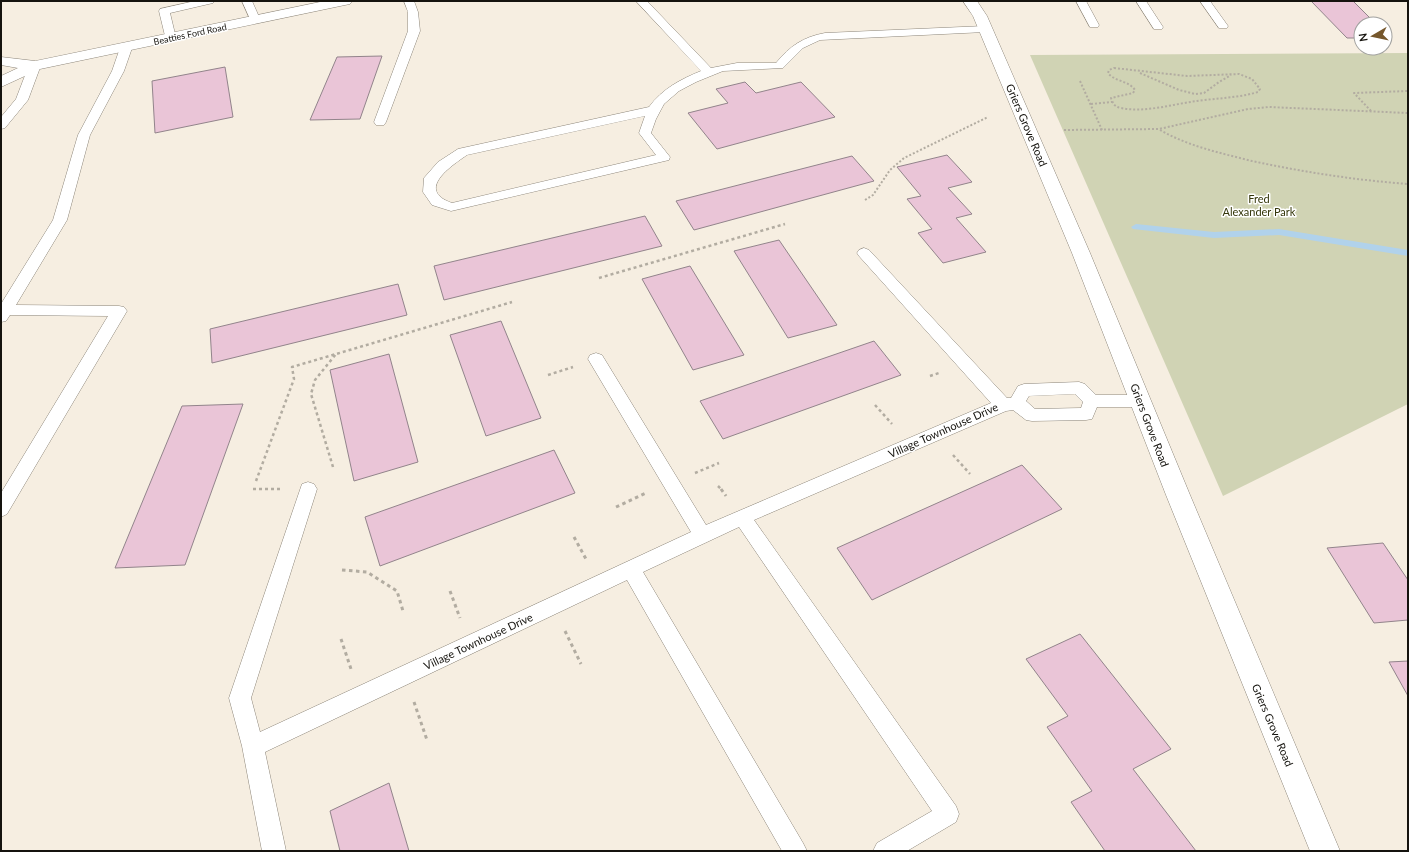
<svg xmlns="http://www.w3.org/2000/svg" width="1409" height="852" font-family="Lato,sans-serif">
<rect width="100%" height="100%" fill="#f6eee1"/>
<path fill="#d0d3b4" d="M 1408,53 L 1408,404 L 1223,496 L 1030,55 Z"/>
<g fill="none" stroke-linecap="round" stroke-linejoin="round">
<path fill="#b1d2eb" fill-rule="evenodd" d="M 1136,224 L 1214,232 L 1279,229 L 1408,250 L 1408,256 L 1279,235 L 1214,238 L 1133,229 L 1131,227 Z"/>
</g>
<g fill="#eac5d7" stroke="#92848b">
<path d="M 1311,1 L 1353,1 L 1376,24 L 1361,24 L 1361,38 L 1347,38 Z"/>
<path d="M 382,56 L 360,119 L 310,120 L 337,57 Z"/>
<path d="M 225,67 L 233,117 L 155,133 L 152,81 Z"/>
<path d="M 745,82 L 756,93 L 801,82 L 835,117 L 717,149 L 688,113 L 728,103 L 716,89 Z"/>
<path d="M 947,155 L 972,182 L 948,188 L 972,214 L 956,218 L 986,252 L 943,263 L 918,233 L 932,229 L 907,199 L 921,196 L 897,167 Z"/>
<path d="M 852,156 L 874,181 L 694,230 L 676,201 Z"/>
<path d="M 645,216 L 662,246 L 444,300 L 434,266 Z"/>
<path d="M 779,240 L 837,325 L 788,338 L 734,251 Z"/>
<path d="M 690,266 L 744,355 L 693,370 L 642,279 Z"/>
<path d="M 398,284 L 407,315 L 212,363 L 210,329 Z"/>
<path d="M 501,321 L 541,418 L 486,436 L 450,335 Z"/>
<path d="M 874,341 L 901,375 L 723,439 L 700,401 Z"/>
<path d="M 389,354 L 418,462 L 354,481 L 330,370 Z"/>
<path d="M 243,404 L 185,565 L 115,568 L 182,406 Z"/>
<path d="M 554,450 L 575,493 L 380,566 L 365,517 Z"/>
<path d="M 1022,465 L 1062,509 L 872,600 L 837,548 Z"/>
<path d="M 1383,543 L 1408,580 L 1408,620 L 1374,623 L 1327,548 Z"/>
<path d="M 1080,634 L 1171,749 L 1133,769 L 1196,851 L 1105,851 L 1071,802 L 1092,791 L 1047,727 L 1068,716 L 1026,659 Z"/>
<path d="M 1408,661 L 1408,696 L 1389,662 Z"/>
<path d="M 389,783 L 409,851 L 340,851 L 330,811 Z"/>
</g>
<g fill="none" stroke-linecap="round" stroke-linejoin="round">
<g stroke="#8d867a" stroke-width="1">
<g id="lane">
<path d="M 195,1 L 214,1 L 213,3 L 170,13 L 176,38 L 174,40 L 166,40 L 159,11 L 160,9 Z"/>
<path d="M 242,1 L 252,1 L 260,19 L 259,21 L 251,21 Z"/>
<path d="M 404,1 L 414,1 L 418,12 L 420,31 L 386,122 L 384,125 L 376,125 L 374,122 L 408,31 L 408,12 Z"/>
<path d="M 636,1 L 647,1 L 711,68 L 737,63 L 776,63 C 790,46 803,37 825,33 L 985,26 L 990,29 L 985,32 L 820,40 L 803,48 L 783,68 L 723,71 L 696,82 L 679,91 L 664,104 L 656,119 L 651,133 L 670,157 L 669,160 L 451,211 L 432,205 L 423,192 L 424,178 L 438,162 L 458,149 L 649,107 C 662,89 681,79 701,71 ZM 645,116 L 639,133 L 656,155 L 452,203 C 415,190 451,166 467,155 Z"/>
<path d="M 1076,1 L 1086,1 L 1099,25 L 1098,27 L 1090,27 Z"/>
<path d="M 1136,1 L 1146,1 L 1163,27 L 1162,29 L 1154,29 Z"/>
<path d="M 1200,1 L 1210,1 L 1228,26 L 1227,28 L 1219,28 Z"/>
<path d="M 126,45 L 130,46 L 132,48 L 124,71 L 90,135 L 67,220 L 16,305 L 119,306 L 124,307 L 127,311 L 7,514 L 1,517 L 1,493 L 108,316 L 10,315 L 6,321 L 1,322 L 1,304 L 53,220 L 78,135 L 112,71 L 120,48 L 122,46 Z"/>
<path d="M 35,62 L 39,63 L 41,65 L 28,100 L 5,128 L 1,129 L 1,117 L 16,99 L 29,65 L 31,63 Z"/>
<path d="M 864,248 L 869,250 L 1007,398 L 1011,398 L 1018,386 L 1024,384 L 1079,382 L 1085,384 L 1096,395 L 1141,395 L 1147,397 L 1149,401 L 1147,405 L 1141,407 L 1097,407 L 1092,419 L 1086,420 L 1032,421 L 1026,420 L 1013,410 L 1006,411 L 754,520 L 956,806 L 959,814 L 956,822 L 907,851 L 873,851 L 877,843 L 932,811 L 739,527 L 643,572 L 803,843 L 807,851 L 782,851 L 627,580 L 265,752 L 286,851 L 262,851 L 242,746 L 229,698 L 302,484 L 308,482 L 314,484 L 317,489 L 251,698 L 260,732 L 691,532 L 588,359 L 590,355 L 596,353 L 602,355 L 706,525 L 991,403 L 859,256 L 857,253 L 859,250 ZM 1075,394 L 1083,402 L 1081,408 L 1035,409 L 1026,401 L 1029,396 Z"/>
</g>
</g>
<g stroke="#8d867a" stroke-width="1">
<path id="street" d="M 963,1 L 977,1 L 987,16 L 1090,253 L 1190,495 L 1340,851 L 1310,851 L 1166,495 L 1072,253 L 973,16 Z"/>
</g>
<g stroke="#8d867a" stroke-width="1">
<path id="secondary" d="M 325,1 L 352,1 L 350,4 L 345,5 L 40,69 L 1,87 L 1,76 L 18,68 L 1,65 L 1,57 L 35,61 Z"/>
</g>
<g stroke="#b2aca1" stroke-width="2" stroke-dasharray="2 2" stroke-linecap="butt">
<path d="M 1114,68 L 1187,76 L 1239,74 L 1252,79 L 1260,89 L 1258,92 C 1238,98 1218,98 1197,101 C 1173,104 1146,113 1121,108 C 1115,107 1113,104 1111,98 L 1133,93 L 1135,90 C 1128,80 1115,82 1108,73 L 1109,70 Z"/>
<path d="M 1140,73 L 1179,90 L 1195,94 L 1204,93 L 1219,82 L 1231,75"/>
<path d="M 1080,81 L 1102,130"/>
<path d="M 1091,104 L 1112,102"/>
<path d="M 1371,111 L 1354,93 L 1408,91"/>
<path d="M 1064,130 L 1159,129 L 1248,109 L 1269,107 L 1408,113"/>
<path d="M 1160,130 C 1188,146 1220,153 1252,161 C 1303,172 1355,180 1408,184"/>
<path d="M 865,200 L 873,195 L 890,170 L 904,158 L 988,117"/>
</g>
<g stroke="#b2aca1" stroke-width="2.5" stroke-dasharray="3 3" stroke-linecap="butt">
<path d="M 599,278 L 785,224"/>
<path d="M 548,375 L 573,367"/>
<path d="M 930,376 L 939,373"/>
<path d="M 875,405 L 892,424"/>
<path d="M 953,455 L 970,474"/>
<path d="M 333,467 L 311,394 L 315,380 L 336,354"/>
<path d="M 695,473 L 719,463"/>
<path d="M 256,481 L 294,379 L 292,367 L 512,302"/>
<path d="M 718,486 L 722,490"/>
<path d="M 253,489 L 280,489"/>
</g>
<g stroke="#b2aca1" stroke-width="3" stroke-dasharray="3.5 3.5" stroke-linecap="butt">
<path d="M 721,489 L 726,496"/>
<path d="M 616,507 L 646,493"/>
<path d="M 574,537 L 586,559"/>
<path d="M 342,570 L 367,572 L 397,591 L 403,611"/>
<path d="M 450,591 L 460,618"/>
<path d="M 565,631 L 581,664"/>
<path d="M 341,639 L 351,669"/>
<path d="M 414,702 L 427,740"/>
</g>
<use href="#lane" fill="#fff" fill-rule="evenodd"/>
<use href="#street" fill="#fff" fill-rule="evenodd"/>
<use href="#secondary" fill="#fff" fill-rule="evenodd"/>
</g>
<g text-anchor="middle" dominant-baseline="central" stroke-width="3" stroke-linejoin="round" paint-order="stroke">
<g font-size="9" fill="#15130e" stroke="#fff">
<text transform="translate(190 34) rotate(-12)">Beatties Ford Road</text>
</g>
<g font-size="11" fill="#15130e" stroke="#fff">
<text transform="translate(1027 125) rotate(67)">Griers Grove Road</text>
<text transform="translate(1150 425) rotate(69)">Griers Grove Road</text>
<text transform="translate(943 430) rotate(-24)">Village Townhouse Drive</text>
<text transform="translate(478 641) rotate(-25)">Village Townhouse Drive</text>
<text transform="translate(1273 725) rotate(67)">Griers Grove Road</text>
</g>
<g font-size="11" fill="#34360a" stroke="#fff">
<text x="1259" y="198">Fred<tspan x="1259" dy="13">Alexander Park</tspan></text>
</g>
</g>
<rect width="1409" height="852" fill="none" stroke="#15130e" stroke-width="4"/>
<g transform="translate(1373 36) rotate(261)"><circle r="19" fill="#ffffff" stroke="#a1a19f"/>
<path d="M0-3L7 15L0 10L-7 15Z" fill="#76572c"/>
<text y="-6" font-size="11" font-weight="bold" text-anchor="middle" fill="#15130e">N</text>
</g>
</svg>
